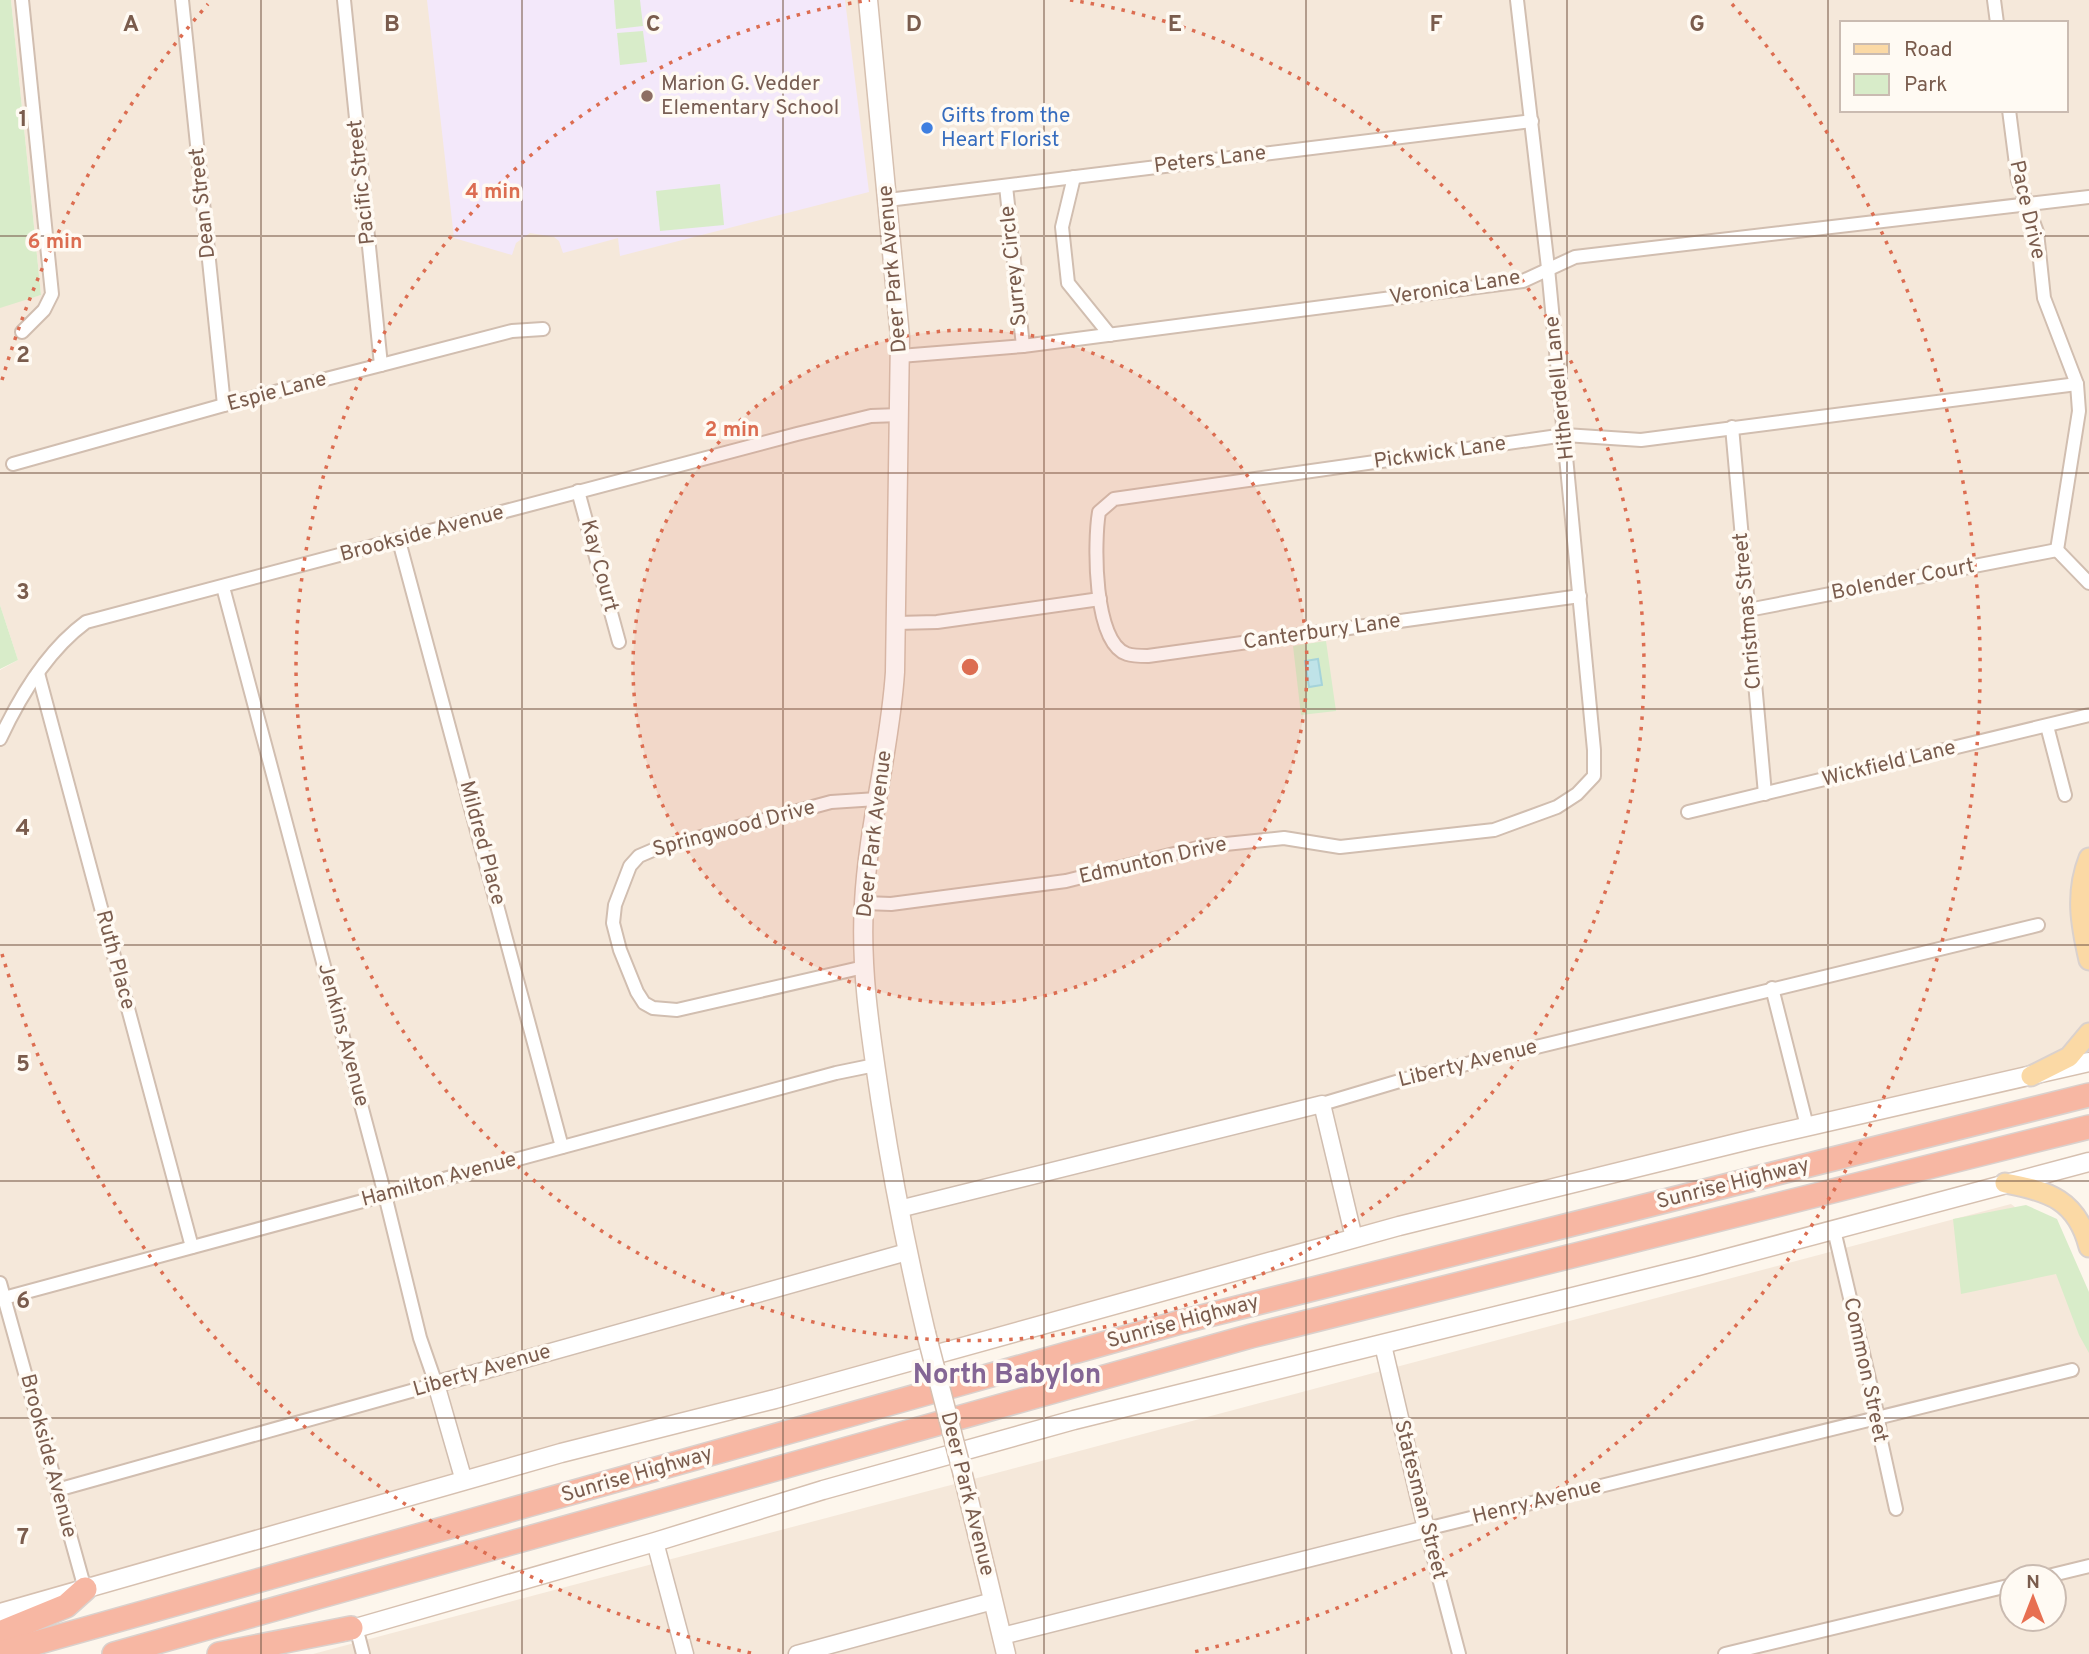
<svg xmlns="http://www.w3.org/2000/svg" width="2089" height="1654" font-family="Overpass,sans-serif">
<rect width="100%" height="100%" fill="#fdf6ec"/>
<g fill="#f5e8da" fill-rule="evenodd">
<path d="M 11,0 L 2089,0 L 2089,1033 L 2069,1057 L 1703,1151 L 0,1611 L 0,670 L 18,660 L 0,605 L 0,306 L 41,295 ZM 1842,23 L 2066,23 L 2066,110 L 1842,110 Z"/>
<path d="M 2011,1204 L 2061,1242 L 2089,1323 L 2089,1654 L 313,1654 ZM 2012,1577 L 2054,1577 L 2054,1619 L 2012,1619 Z"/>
</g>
<path fill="#f3e8fa" d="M 427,0 L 845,0 L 869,192 L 620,256 L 618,238 L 563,253 L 559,241 L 554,237 L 530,233 L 516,243 L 512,255 L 454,238 Z"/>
<g fill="#d8ecc9">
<path d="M 0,0 L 11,0 L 41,295 L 0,308 Z"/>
<path d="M 614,0 L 640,0 L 643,26 L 616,29 Z"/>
<path d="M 643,31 L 647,62 L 620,65 L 617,33 Z"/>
<path d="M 720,184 L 724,225 L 660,231 L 656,191 Z"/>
<path d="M 0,605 L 18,660 L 0,669 Z"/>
<path d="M 1326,641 L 1336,711 L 1301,715 L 1293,646 Z"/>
<path d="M 2026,1205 L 2057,1219 L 2089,1292 L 2089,1353 L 2079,1335 L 2056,1274 L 1961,1294 L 1953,1219 Z"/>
</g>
<path fill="#bfe3e8" stroke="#a5d3da" stroke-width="2" d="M 1318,659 L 1322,685 L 1309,687 L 1305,661 Z"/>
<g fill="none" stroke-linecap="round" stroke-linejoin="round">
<g stroke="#d1beb0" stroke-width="16">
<g id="minor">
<path d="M 182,0 L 224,405"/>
<path d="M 344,0 L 381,365"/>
<path d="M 1994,0 L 1997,23"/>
<path d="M 2009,110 L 2018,180 L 2037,232 L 2044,298 L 2077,384 L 2079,411 L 2057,550 L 2089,583"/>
<path d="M 1074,177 L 1062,227 L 1068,283 L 1110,335"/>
<path d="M 1006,186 L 1023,346"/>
<path d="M 888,200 L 1532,121"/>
<path d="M 22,332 L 44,310 L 52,294 L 22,0"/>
<path d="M 900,356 L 1023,346 L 1523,281 L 1575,257 L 2089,197"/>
<path d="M 1732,427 L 1765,794"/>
<path d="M 13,464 L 224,405 L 381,365 L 512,331 L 543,329"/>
<path d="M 578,491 L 619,642"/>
<path d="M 399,541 L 562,1147"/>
<path d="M 1580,596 L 1148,656 C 1142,656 1133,656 1127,654 C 1093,643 1094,541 1099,512 L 1114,499 L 1565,435 L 1641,440 L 2077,384"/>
<path d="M 1748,610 L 2057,550"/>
<path d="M 896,623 L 937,622 L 1100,599"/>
<path d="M 38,673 L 192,1247"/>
<path d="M 2047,726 L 2065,795"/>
<path d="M 0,739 C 20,696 48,650 86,622 L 797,434 L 871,416 L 900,415"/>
<path d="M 1688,812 L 2089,715"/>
<path d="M 864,903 L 891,904 L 1066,881 L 1206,846 L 1284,838 L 1340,847 L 1494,830 L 1557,807 L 1577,794 L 1594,776 L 1594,750 L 1548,268 L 1517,0"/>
<path d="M 864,967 L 677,1010 L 653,1008 L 644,1003 L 637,992 L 620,950 L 613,923 L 615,905 L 630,866 L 639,856 L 653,850 L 831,802 L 877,799"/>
<path d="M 1772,988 L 1807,1126"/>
<path d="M 1322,1104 L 1413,1077 L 2038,925"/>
<path d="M 1834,1230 L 1878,1417 L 1881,1441 L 1896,1509"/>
<path d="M 0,1283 L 85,1589"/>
<path d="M 4,1298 L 836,1073 L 875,1065"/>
<path d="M 57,1490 L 436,1384 L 420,1338 L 385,1195 L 223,587"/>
<path d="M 2044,1577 L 2089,1566"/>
<path d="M 356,1627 L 363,1654"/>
<path d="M 1459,1654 L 1426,1529 L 2072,1370"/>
<path d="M 1725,1654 L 2012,1585"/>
</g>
</g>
<g stroke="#d1beb0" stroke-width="19">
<g id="tertiary">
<path d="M 899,1209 L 1322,1104 L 1354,1238"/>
<path d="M 464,1481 L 436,1384 L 907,1252"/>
<path d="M 655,1542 L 685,1654"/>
<path d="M 1002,1636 L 1426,1529 L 1383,1345"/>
<path d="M 797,1654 L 993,1601"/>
</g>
</g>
<g stroke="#d6c0b0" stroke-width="21">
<g id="secondary">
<path d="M 868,0 L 900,337 L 895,672 C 890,750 868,825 864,903 C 860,971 871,1037 881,1104 C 893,1181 908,1257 926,1333"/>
<path d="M 963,1475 L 1006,1654"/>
<path d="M 0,1613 L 561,1453 L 775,1399 L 1399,1226 L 1753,1139 L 2089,1062"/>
<path d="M 342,1632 L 655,1542 L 823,1490 L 1074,1420 L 1698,1266 L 2089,1162"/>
</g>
</g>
<g stroke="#dad1cd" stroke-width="23">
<g id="primary">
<path d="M 2089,858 C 2075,893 2081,925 2089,960"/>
<path d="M 2031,1076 L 2069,1057 L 2089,1033"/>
<path d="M 2005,1183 C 2049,1191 2077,1200 2089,1247"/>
</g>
</g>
<g stroke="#dad1cd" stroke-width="26">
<g id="motorway">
<path d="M 0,1633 L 66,1606 L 85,1589"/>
<path d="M 0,1653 L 1177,1323 L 2089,1095"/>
<path d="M 114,1654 L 1251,1336 L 2089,1127"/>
<path d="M 219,1654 L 351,1628"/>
</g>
</g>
<use href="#minor" stroke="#fff" stroke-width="12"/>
<use href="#tertiary" stroke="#fff" stroke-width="16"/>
<use href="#secondary" stroke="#fff" stroke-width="18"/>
<use href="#primary" stroke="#fbd9a5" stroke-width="19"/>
<use href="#motorway" stroke="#f7b7a3" stroke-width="23"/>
<g stroke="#d6c0b0" stroke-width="21" stroke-linecap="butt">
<path id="secondary-bridge" d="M 926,1333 L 963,1475"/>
</g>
<use href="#secondary-bridge" stroke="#fff" stroke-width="18"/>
</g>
<path fill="none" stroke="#7a5c4d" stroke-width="2" stroke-opacity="0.55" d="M 261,0 L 261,1654M 522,0 L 522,1654M 783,0 L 783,1654M 1044,0 L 1044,1654M 1306,0 L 1306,1654M 1567,0 L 1567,1654M 1828,0 L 1828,1654M 0,236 L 2089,236M 0,473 L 2089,473M 0,709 L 2089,709M 0,945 L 2089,945M 0,1181 L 2089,1181M 0,1418 L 2089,1418"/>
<circle cx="970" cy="667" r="337" fill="#dc6d51" fill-opacity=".12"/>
<g fill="none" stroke="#dc6d51" stroke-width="3.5" stroke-dasharray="3.5 7">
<circle cx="970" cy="667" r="337"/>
<path d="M1070 0A674 674 0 1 1 870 0"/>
<path d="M751 1653A1010 1010 0 0 1 2 954M2 380A1010 1010 0 0 1 208 4M1732 4A1010 1010 0 0 1 1189 1653"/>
</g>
<circle fill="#8d6e63" stroke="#fffaf3" stroke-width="2.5" cx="647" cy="96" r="7"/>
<circle fill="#3f7fe0" stroke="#fffaf3" stroke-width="2.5" cx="927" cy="128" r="7"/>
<g text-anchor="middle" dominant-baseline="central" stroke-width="7" stroke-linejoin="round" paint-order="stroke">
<g font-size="21" fill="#785e54" stroke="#fffaf3" text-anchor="start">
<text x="661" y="84">Marion G. Vedder<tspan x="661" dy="24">Elementary School</tspan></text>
</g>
<g font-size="21" fill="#366cbe" stroke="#fffaf3" text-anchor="start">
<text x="941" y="116">Gifts from the<tspan x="941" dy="24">Heart Florist</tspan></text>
</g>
<g font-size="21" fill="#7a5c4d" stroke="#fffaf3">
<text transform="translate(1210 160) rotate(-7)">Peters Lane</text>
<text transform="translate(362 182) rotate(-96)">Pacific Street</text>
<text transform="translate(203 203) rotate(-96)">Dean Street</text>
<text transform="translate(2027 210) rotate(77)">Pace Drive</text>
<text transform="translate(1014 266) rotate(-96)">Surrey Circle</text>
<text transform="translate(893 269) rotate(-95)">Deer Park Avenue</text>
<text transform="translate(1455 288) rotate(-9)">Veronica Lane</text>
<text transform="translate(1560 388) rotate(-96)">Hitherdell Lane</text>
<text transform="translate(277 392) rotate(-15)">Espie Lane</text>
<text transform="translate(1440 453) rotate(-8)">Pickwick Lane</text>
<text transform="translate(422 534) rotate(-15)">Brookside Avenue</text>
<text transform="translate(599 566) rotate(75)">Kay Court</text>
<text transform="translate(1903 580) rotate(-11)">Bolender Court</text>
<text transform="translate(1748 611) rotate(-95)">Christmas Street</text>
<text transform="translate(1322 632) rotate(-8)">Canterbury Lane</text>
<text transform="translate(1889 764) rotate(-14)">Wickfield Lane</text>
<text transform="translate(734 829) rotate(-15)">Springwood Drive</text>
<text transform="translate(875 834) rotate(-83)">Deer Park Avenue</text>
<text transform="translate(482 843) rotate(75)">Mildred Place</text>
<text transform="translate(1153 861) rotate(-13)">Edmunton Drive</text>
<text transform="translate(115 960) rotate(75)">Ruth Place</text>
<text transform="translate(343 1035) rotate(75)">Jenkins Avenue</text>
<text transform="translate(1468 1064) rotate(-14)">Liberty Avenue</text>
<text transform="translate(439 1180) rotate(-15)">Hamilton Avenue</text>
<text transform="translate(1733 1184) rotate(-14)">Sunrise Highway</text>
<text transform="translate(1183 1322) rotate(-15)">Sunrise Highway</text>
<text transform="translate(1865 1370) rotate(78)">Common Street</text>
<text transform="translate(482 1371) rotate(-16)">Liberty Avenue</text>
<text transform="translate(48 1456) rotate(75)">Brookside Avenue</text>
<text transform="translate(637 1475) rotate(-16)">Sunrise Highway</text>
<text transform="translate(967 1494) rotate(76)">Deer Park Avenue</text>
<text transform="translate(1420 1500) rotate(76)">Statesman Street</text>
<text transform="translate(1537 1502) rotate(-14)">Henry Avenue</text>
</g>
<g font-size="28" font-weight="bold" fill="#846695" stroke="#fffaf3">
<text x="1007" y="1376">North Babylon</text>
</g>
</g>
<g font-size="23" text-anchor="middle" font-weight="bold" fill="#7a5c4d" stroke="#fffaf3" stroke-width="7" stroke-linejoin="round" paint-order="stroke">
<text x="131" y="31">A</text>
<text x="392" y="31">B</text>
<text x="653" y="31">C</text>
<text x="914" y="31">D</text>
<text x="1175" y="31">E</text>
<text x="1436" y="31">F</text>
<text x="1697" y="31">G</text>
<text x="23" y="126">1</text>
<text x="23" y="362">2</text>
<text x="23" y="599">3</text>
<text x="23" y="835">4</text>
<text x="23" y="1071">5</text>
<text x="23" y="1308">6</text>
<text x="23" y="1544">7</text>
</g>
<circle cx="970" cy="667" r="10" fill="#dc6d51" stroke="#fffaf3" stroke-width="3.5"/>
<g font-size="21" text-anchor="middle" font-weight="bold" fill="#dc6d51" stroke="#fffaf3" stroke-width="7" stroke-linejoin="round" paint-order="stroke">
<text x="493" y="198">4 min</text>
<text x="55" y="248">6 min</text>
<text x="732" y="436">2 min</text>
</g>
<rect x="1840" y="21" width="228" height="91" fill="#fffaf3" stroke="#cabbb1" stroke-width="2"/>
<rect x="1854" y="44" width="35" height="10" fill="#fbd9a5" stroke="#cabbb1" stroke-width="2"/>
<text x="1904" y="56" font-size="21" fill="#7a5c4d">Road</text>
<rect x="1854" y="74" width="35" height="21" fill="#d8ecc9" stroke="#cabbb1" stroke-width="2"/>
<text x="1904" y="91" font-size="21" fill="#7a5c4d">Park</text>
<g transform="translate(2033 1598)"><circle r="33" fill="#fffaf3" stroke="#cabbb1" stroke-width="2"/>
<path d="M0-5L12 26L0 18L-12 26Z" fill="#e76f51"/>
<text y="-10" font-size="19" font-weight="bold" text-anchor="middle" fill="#7a5c4d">N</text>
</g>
</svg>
